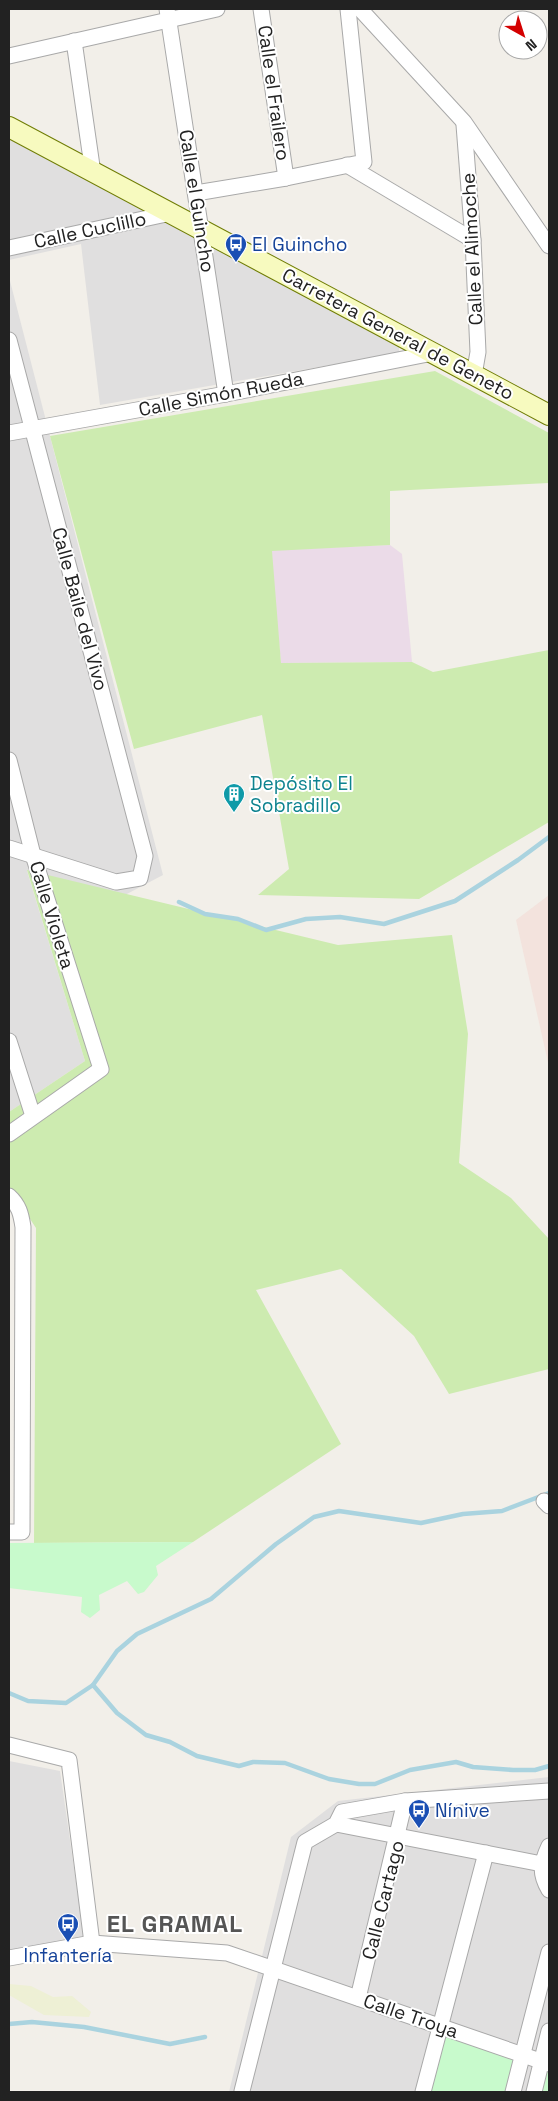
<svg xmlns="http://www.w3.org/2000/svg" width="558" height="2101" font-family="'Space Grotesk',sans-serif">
<rect width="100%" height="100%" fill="#f2efe9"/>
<g fill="#e0dfdf">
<path d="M 9,137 L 399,341 L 399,353 L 100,405 L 81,244 L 9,260 Z"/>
<path d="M 9,277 L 163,875 L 125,895 L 27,871 L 85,1061 L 9,1112 Z"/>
<path d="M 9,1761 L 60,1771 L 84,1937 L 9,1952 Z"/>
<path d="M 549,1777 L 549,2092 L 229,2092 L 291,1837 L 338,1801 Z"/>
</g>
<path fill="#ebdbe8" d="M 390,545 L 402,554 L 412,662 L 281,663 L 270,550 Z"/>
<path fill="#f3e3dd" d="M 549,895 L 549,1067 L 516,920 Z"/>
<path fill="#eef0d5" d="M 9,1984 L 31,1986 L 53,1997 L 72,1996 L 91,2012 L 89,2017 L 44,2015 L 9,1995 Z"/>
<g fill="#cdebb0">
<path d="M 435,371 L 549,433 L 549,483 L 390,491 L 390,545 L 272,551 L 281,663 L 412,662 L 433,672 L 549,650 L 549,822 L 419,899 L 258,895 L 289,869 L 262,715 L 134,749 L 50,436 Z"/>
<path d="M 27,870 L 338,945 L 452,935 L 468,1034 L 459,1163 L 511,1198 L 549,1239 L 549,1369 L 449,1394 L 414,1336 L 341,1269 L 256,1290 L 341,1444 L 193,1542 L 34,1543 L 36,1228 L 9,1187 L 9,1112 L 85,1061 Z"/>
</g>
<g fill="#c8facc">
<path d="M 193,1542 L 156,1566 L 158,1575 L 144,1592 L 138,1594 L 127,1581 L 99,1595 L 100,1610 L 90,1618 L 81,1612 L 82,1597 L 9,1588 L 9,1543 Z"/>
<path d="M 439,2026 L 522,2055 L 513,2092 L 423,2092 Z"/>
<path d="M 549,2064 L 549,2092 L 534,2092 Z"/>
</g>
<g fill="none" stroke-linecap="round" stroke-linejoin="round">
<g stroke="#aad3df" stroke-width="4.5">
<path d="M 179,902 L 205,914 L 238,919 L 266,930 L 306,919 L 340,917 L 384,924 L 455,901 L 518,860 L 549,837"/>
<path d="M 93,1685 L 117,1713 L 146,1735 L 170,1742 L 197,1756 L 239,1766 L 253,1762 L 285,1763 L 329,1779 L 359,1784 L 375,1784 L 410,1770 L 456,1762 L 473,1767 L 513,1770 L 535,1770 L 549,1766"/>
<path d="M 9,1693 L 28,1701 L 66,1703 L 93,1685 L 117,1651 L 137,1634 L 211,1599 L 276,1544 L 314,1517 L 339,1511 L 421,1523 L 463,1514 L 502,1511 L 549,1493"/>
<path d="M 9,2024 L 32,2022 L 84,2027 L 170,2044 L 205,2037"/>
</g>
<g stroke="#a9a9a9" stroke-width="17">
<g id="minor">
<path d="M 167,9 L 226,394"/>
<path d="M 261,9 L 286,178"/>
<path d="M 360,9 L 464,122 L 549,246"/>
<path d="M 74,41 L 93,173"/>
<path d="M 9,56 L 217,9"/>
<path d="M 464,125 L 473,240 L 478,352 L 474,375"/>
<path d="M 347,165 L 473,240"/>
<path d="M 196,193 L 286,178 L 364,162 L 348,9"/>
<path d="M 9,248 L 171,213"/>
<path d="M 9,340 L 145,856 L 140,878 L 116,882 L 9,848"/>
<path d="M 9,433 L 226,394 L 433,353"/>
<path d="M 9,760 L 33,855 L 101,1069 L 9,1134"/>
<path d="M 9,1041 L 33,1116"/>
<path d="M 9,1196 C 19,1205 21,1214 23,1227 L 22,1532 L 9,1532"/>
<path d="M 544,1501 L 549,1506"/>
<path d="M 9,1745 L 69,1760 L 92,1943"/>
<path d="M 336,1824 L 542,1864"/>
<path d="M 549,1846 C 541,1863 539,1873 549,1890"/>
<path d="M 9,1958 L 92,1943 L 227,1953 L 549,2064"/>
<path d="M 358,1998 L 405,1801"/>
<path d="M 242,2091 L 305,1842 L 336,1824 L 342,1812 L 405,1801 L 549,1791"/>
<path d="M 423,2092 L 486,1853"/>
<path d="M 513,2092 L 549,1952"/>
<path d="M 534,2092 L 549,2031"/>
</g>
</g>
<g stroke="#707d05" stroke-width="22">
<path id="secondary" d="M 9,127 L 549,415"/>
</g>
<use href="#minor" stroke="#fff" stroke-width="15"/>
<use href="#secondary" stroke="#f7fabf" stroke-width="20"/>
</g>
<defs>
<g id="bus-pin" transform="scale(1.125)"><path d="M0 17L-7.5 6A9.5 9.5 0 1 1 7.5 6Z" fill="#1a4fb4" stroke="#fff"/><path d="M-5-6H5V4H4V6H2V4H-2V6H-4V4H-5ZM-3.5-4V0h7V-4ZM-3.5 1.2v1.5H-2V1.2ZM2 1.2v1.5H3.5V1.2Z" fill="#fff"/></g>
<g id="building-pin" transform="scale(1.125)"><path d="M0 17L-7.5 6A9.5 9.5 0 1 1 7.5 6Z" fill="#0f9aa8" stroke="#fff"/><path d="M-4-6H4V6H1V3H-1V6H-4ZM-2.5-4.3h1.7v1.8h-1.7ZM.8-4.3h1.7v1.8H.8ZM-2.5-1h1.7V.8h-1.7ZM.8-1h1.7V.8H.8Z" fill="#fff"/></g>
</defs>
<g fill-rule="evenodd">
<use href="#bus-pin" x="236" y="244"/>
<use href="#building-pin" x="234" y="794"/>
<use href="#bus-pin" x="419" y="1810"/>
<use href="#bus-pin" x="68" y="1924"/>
</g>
<g text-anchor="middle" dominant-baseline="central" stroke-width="4" stroke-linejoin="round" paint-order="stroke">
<g font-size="19" fill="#222" stroke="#fff">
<text transform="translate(274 93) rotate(82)">Calle el Frailero</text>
<text transform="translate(197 201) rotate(81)">Calle el Guincho</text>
<text transform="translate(90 230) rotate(-12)">Calle Cuclillo</text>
<text transform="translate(472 249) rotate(-93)">Calle el Alimoche</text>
<text transform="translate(398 334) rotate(28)">Carretera General de Geneto</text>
<text transform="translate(221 394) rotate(-11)">Calle Simón Rueda</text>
<text transform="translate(80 609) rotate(75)">Calle Baile del Vivo</text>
<text transform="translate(52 915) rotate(73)">Calle Violeta</text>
<text transform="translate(383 1900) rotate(-76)">Calle Cartago</text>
<text transform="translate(411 2016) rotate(19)">Calle Troya</text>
</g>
<g font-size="19" fill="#164399" stroke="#fff" text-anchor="start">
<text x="252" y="244">El Guincho</text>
<text x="435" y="1810">Nínive</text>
<text x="68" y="1955" text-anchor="middle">Infantería</text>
</g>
<g font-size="19" fill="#0d838f" stroke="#fff" text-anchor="start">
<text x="250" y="783">Depósito El<tspan x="250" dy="22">Sobradillo</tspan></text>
</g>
<g font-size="24" font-weight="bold" letter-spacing="1" fill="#555" stroke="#fff">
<text x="175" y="1923">EL GRAMAL</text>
</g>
</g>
<rect width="558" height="2101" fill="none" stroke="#222222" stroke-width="20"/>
<g transform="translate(523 35) rotate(141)"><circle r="24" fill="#ffffff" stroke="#a7a7a7"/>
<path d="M0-4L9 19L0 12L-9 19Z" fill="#d40000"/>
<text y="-8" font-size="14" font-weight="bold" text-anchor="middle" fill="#222222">N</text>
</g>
</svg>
